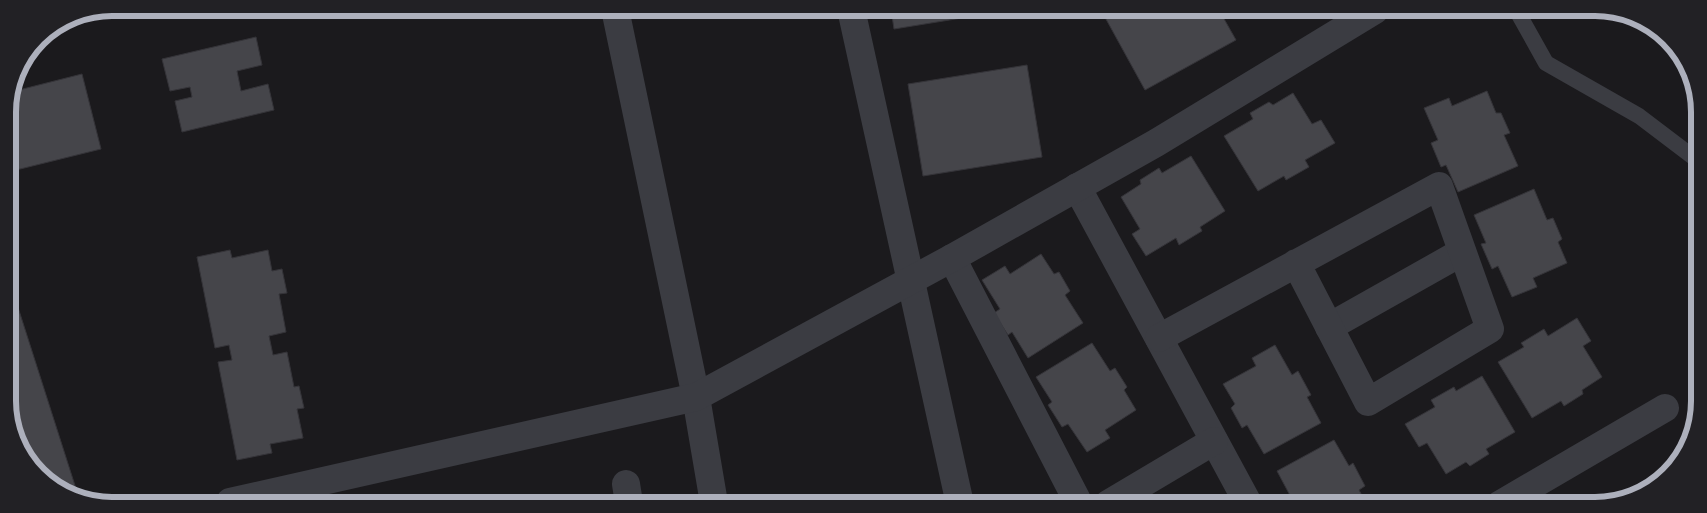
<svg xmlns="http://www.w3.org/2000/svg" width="1707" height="513" font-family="Lato,sans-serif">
<rect width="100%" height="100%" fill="#1b1a1d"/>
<g fill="#45454a" stroke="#353439">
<path d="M 891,9 L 1011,10 L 894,29 Z"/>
<path d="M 1101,10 L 1219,10 L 1236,40 L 1145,90 Z"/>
<path d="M 256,37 L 262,65 L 237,71 L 241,91 L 268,84 L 274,110 L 182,132 L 175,101 L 192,97 L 190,87 L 170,91 L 162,59 Z"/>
<path d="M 1027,65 L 1042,157 L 923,176 L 908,84 Z"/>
<path d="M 82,74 L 101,149 L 8,172 L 8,106 L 11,92 Z"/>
<path d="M 1487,91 L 1496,113 L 1501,113 L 1510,133 L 1504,135 L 1518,166 L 1458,192 L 1446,165 L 1441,167 L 1431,143 L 1438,140 L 1424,108 L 1449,98 L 1452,106 Z"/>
<path d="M 1293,93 L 1312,124 L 1321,120 L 1335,143 L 1305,160 L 1309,167 L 1286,180 L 1284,176 L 1258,191 L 1224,136 L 1253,119 L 1250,113 L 1269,102 L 1273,105 Z"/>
<path d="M 1191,156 L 1225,211 L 1200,227 L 1202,231 L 1179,245 L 1176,238 L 1146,256 L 1132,234 L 1140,229 L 1121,197 L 1141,184 L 1140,180 L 1159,168 L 1162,173 Z"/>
<path d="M 1534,189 L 1547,220 L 1553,218 L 1562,239 L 1558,242 L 1567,263 L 1533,278 L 1537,287 L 1512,297 L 1498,266 L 1492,269 L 1481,244 L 1486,243 L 1474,215 Z"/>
<path d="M 230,250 L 232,258 L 268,250 L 272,271 L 282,269 L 287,293 L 279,294 L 286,332 L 269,336 L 273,355 L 287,352 L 294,387 L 299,386 L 304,408 L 297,409 L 303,438 L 270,444 L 272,453 L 237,460 L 218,362 L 232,360 L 229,345 L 215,348 L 197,257 Z"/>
<path d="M 1041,254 L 1054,274 L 1059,272 L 1070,291 L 1065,295 L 1083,323 L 1028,358 L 1012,332 L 1008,335 L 994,313 L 1000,309 L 982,280 L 1005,266 L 1010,274 Z"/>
<path d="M 15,298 L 78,495 L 76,496 L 34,470 L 9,421 L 9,300 Z"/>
<path d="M 1577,318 L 1591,341 L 1583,346 L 1602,377 L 1582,390 L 1583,394 L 1564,406 L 1561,401 L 1532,418 L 1498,362 L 1524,347 L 1521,343 L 1544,329 L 1548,336 Z"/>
<path d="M 1092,343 L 1110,371 L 1115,368 L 1127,387 L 1124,390 L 1136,410 L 1105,430 L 1110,438 L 1087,452 L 1068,424 L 1062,427 L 1048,405 L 1052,402 L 1036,377 Z"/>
<path d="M 1275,345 L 1292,375 L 1298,371 L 1311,395 L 1307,397 L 1321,423 L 1264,454 L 1247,425 L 1242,428 L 1231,408 L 1235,404 L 1223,384 L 1256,366 L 1252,358 Z"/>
<path d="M 1482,376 L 1515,432 L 1486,449 L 1489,454 L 1470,466 L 1466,462 L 1446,474 L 1427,443 L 1419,447 L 1405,424 L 1435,407 L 1431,400 L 1454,387 L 1456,391 Z"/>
<path d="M 1334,440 L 1349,466 L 1353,463 L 1365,486 L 1359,490 L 1367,505 L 1288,505 L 1293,501 L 1277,471 Z"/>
</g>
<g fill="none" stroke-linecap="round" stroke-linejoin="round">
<path stroke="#3b3c42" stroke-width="16" d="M 1517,11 L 1546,63 L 1639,116 L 1697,160"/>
<g stroke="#3b3c42" stroke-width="28">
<path d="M 615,9 L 696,397 L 714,503"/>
<path d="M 851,9 L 960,504"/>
<path d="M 1077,187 L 1249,505"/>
<path d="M 952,258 L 1079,504"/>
<path d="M 1329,327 L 1462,252"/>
<path d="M 1159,338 L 1439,186 L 1490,329 L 1368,402 L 1296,263"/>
<path d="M 626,484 L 629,503"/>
<path d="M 230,502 L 696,397 L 952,258 L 1156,143 L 1375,10"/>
<path d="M 1108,504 L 1214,441"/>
<path d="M 1499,505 L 1665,408"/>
</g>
</g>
<path d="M0 0H1707V513H0ZM112 16H1595A96 96 0 0 1 1691 112V401A96 96 0 0 1 1595 497H112A96 96 0 0 1 16 401V112A96 96 0 0 1 112 16Z" fill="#222125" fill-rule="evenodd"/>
<path fill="none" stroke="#adb0bc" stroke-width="6" d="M112 16H1595A96 96 0 0 1 1691 112V401A96 96 0 0 1 1595 497H112A96 96 0 0 1 16 401V112A96 96 0 0 1 112 16Z"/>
</svg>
